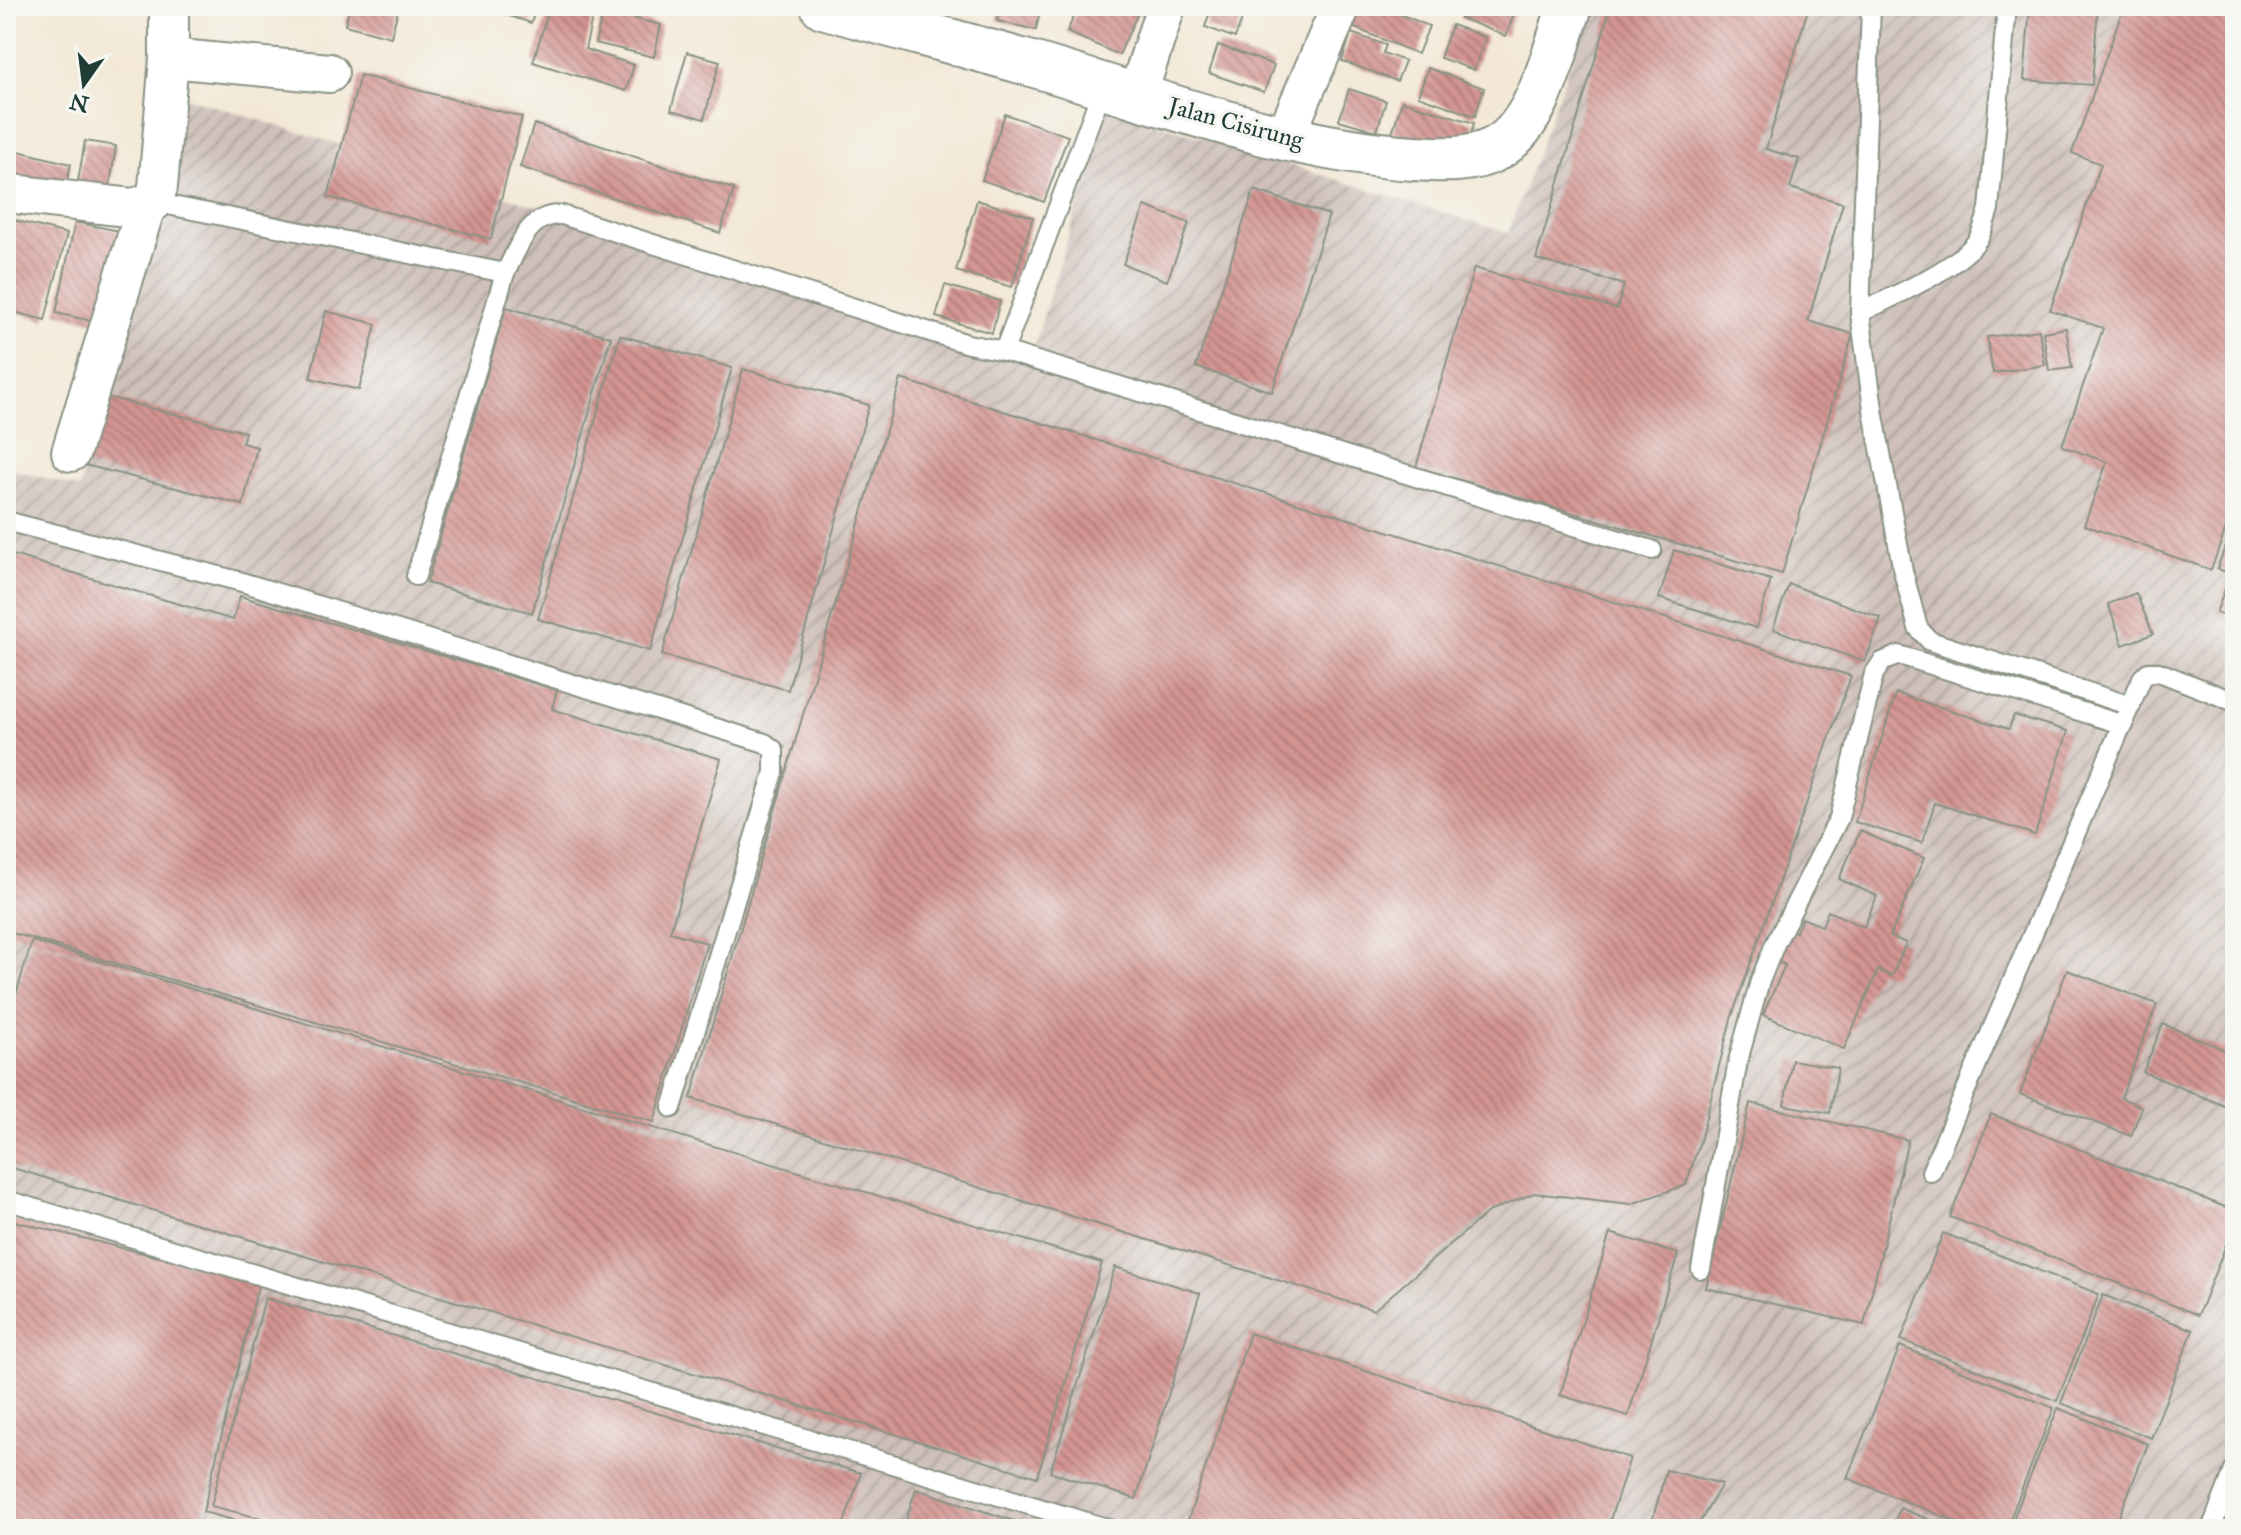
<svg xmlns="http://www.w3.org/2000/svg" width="2241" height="1535" font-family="'IM FELL Great Primer',serif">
<defs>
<pattern id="industrial-furrows" width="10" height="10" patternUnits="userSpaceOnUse" patternTransform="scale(2)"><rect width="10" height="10" fill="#cfc0ba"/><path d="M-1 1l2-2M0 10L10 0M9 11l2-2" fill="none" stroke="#a79d98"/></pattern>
<pattern id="building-back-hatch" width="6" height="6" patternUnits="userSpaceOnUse" patternTransform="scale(2)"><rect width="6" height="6" fill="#d39491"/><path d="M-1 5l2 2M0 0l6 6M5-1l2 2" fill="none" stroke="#ab7a77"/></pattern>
</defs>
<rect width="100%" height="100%" fill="#f6f6f2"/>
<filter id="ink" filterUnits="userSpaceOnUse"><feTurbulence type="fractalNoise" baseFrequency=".0125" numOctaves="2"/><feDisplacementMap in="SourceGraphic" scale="16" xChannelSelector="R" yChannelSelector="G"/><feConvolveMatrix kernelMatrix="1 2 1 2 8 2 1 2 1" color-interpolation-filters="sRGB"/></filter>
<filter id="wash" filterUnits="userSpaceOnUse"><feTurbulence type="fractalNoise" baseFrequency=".006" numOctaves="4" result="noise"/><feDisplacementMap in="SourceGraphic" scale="32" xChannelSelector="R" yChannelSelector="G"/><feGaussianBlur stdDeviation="1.8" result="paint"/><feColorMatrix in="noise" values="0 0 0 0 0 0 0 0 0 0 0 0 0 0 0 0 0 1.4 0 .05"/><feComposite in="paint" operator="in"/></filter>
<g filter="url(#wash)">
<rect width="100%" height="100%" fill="#f3e8d5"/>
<path fill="url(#industrial-furrows)" d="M 1591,6 L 2235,6 L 2235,1529 L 6,1529 L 6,468 L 80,488 L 182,96 L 1030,359 L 1108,108 L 1508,233 Z"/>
<g id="blocks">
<g fill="url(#building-back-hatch)">
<path d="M 350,6 L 399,6 L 391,37 L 345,25 Z"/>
<path d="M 480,6 L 537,6 L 531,23 Z"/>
<path d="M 550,6 L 595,6 L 585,49 L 634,65 L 626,91 L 533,62 Z"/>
<path d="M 1000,6 L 1041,6 L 1036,30 L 997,21 Z"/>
<path d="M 1078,6 L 1140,8 L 1119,55 L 1067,32 Z"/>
<path d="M 1212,6 L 1247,6 L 1235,38 L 1205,27 Z"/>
<path d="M 1352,6 L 1391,6 L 1389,10 L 1429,26 L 1418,54 L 1345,24 Z"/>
<path d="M 1465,6 L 1517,6 L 1506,36 L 1460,18 Z"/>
<path d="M 1611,6 L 1809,6 L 1766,149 L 1799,159 L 1790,188 L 1843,203 L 1808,321 L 1853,334 L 1782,574 L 1416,467 L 1474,268 L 1617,309 L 1624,285 L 1536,259 Z"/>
<path d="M 2030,6 L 2098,6 L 2092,85 L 2024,80 Z"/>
<path d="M 2124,6 L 2235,6 L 2235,503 L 2211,570 L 2084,525 L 2107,462 L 2062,446 L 2103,328 L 2050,310 L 2101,164 L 2072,153 Z"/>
<path d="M 603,11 L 661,25 L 654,57 L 595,43 Z"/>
<path d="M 1452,25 L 1486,37 L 1474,70 L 1440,58 Z"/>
<path d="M 1351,33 L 1386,45 L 1383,53 L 1405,61 L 1397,81 L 1342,61 Z"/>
<path d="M 1218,45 L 1274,65 L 1264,92 L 1209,73 Z"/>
<path d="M 687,52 L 720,61 L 704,119 L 671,110 Z"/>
<path d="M 1428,68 L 1484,88 L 1475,116 L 1418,96 Z"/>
<path d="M 360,75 L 522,117 L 491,239 L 328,197 Z"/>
<path d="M 1349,89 L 1386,101 L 1377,131 L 1339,120 Z"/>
<path d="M 1402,101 L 1474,123 L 1465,155 L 1392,133 Z"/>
<path d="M 1005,114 L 1068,136 L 1044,202 L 982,180 Z"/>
<path d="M 534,124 L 734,189 L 720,233 L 520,167 Z"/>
<path d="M 85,141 L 116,146 L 109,192 L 77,187 Z"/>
<path d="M 6,148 L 71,164 L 65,189 L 6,174 Z"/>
<path d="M 1254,190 L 1329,215 L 1272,392 L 1196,367 Z"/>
<path d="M 977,200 L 1033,217 L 1012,287 L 956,271 Z"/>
<path d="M 1145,206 L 1189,223 L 1167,281 L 1123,264 Z"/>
<path d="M 6,218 L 67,234 L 45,320 L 6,310 Z"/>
<path d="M 75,222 L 124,232 L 105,324 L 56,313 Z"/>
<path d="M 945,285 L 1000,301 L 992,333 L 936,317 Z"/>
<path d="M 506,307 L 611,337 L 532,613 L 427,583 Z"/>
<path d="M 326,311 L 376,324 L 359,390 L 310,378 Z"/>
<path d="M 2066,328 L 2072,368 L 2049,371 L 2043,332 Z"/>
<path d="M 2039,330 L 2045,365 L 1993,373 L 1987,337 Z"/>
<path d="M 620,335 L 732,368 L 650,651 L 538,619 Z"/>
<path d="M 743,369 L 869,405 L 788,690 L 662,655 Z"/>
<path d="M 901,379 L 1851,676 L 1731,1019 L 1700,1141 L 1686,1185 L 1631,1204 L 1534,1193 L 1488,1212 L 1374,1310 L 691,1098 Z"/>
<path d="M 103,396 L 245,432 L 242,443 L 257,447 L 243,505 L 85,465 Z"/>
<path d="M 2235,520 L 2235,575 L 2217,569 Z"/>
<path d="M 1674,550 L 1771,580 L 1756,628 L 1659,598 Z"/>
<path d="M 6,553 L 233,620 L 240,596 L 557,690 L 552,709 L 721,759 L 670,932 L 707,943 L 654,1122 L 6,931 Z"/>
<path d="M 2230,576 L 2235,578 L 2235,620 L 2216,613 Z"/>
<path d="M 1789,584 L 1881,618 L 1865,662 L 1773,629 Z"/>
<path d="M 2136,593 L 2153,634 L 2123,645 L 2108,604 Z"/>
<path d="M 1896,693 L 2009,729 L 2014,715 L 2068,731 L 2035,835 L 1935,803 L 1922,843 L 1855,822 Z"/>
<path d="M 1860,831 L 1924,858 L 1890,936 L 1906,943 L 1892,976 L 1878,970 L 1844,1049 L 1763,1015 L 1785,965 L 1773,960 L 1786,929 L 1796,932 L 1802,918 L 1822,926 L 1828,911 L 1864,927 L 1877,896 L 1839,879 Z"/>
<path d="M 32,941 L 1102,1263 L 1037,1477 L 6,1166 L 6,1028 Z"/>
<path d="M 2067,970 L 2157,1004 L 2121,1098 L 2142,1107 L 2131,1136 L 2020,1094 Z"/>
<path d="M 2163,1024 L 2235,1054 L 2235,1101 L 2232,1109 L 2143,1072 Z"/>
<path d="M 1792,1060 L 1838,1068 L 1830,1113 L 1784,1105 Z"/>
<path d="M 1750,1103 L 1908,1140 L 1864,1325 L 1706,1288 Z"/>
<path d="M 1991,1114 L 2235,1211 L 2235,1222 L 2198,1315 L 1950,1217 Z"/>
<path d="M 6,1219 L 259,1282 L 203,1512 L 267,1529 L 6,1529 Z"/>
<path d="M 1610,1233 L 1678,1254 L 1628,1416 L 1560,1395 Z"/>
<path d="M 1943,1233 L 2099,1294 L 2057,1401 L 1901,1340 Z"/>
<path d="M 1115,1267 L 1200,1293 L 1136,1499 L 1050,1472 Z"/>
<path d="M 2103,1295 L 2193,1330 L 2151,1438 L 2061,1403 Z"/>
<path d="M 265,1298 L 861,1473 L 842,1529 L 305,1529 L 211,1506 Z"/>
<path d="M 1250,1333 L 1630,1458 L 1607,1529 L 1185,1529 Z"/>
<path d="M 1900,1346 L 2054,1408 L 2006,1529 L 1974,1529 L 1847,1478 Z"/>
<path d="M 2058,1408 L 2148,1444 L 2114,1529 L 2009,1529 Z"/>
<path d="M 1666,1470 L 1722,1484 L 1696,1529 L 1650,1529 Z"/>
<path d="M 916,1489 L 1036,1528 L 1036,1529 L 903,1529 Z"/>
<path d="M 1900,1508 L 1952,1529 L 1891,1529 Z"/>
</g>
</g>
</g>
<g filter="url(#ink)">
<use href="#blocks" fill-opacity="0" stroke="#899284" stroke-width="2"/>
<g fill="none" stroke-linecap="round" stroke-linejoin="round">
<g stroke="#899284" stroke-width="22">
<g id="lane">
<path d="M 1871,6 L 1860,313 L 1874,416 L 1903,571 L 1918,628 L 1930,641 L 2131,706"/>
<path d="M 153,202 L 505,273 C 519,247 528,213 562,215 L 968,344 L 1004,351 L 1173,402 L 1652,550"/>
<path d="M 1860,313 C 1891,297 1960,268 1978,239 C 1983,231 1986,218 1989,209 L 2007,6"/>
<path d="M 1004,351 L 1103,87"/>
<path d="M 6,521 L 242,582 L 765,743 L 774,750 L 774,772 L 672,1108"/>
<path d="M 416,576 L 505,273"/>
<path d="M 1931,1172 L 2142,678 L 2148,672 L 2159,672 L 2235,702"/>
<path d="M 6,1200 L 1110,1529"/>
<path d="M 1701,1269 L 1738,1061 L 1760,981 L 1775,944 L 1839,818 L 1874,674 L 1882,662 L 1899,655 L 2124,725"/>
<path d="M 2211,1529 L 2235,1468"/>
</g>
</g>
<g stroke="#899284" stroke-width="42">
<g id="street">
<path d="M 169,58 L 329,73"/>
<path d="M 1137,96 L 1166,6"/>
<path d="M 1284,139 L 1341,6"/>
<path d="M 6,193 L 133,208 L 153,202 L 158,187 L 169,58 L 169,6"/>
<path d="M 71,452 L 146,206"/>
</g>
</g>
<g stroke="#899284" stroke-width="48">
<path id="secondary" d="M 823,6 C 889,25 955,42 1021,61 C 1151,98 1279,149 1414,158 C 1442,160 1472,162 1497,148 C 1539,125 1555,49 1570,6"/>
</g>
<use href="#lane" stroke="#fff" stroke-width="18"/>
<use href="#street" stroke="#fff" stroke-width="38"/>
<use href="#secondary" stroke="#fff" stroke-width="44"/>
</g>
</g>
<g text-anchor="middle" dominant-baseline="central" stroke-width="7" stroke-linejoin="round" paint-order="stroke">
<g font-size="24" fill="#1f3d34" stroke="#f6f6f2">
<text transform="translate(1236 123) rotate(15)">Jalan Cisirung</text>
</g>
</g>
<rect width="2241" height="1535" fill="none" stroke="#f6f6f2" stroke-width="32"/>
<g transform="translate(84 84) rotate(194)" stroke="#f6f6f2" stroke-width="6" paint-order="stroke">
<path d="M0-6L14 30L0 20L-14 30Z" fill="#1f3d34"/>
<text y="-12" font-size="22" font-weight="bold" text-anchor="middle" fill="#1f3d34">N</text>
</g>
</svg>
